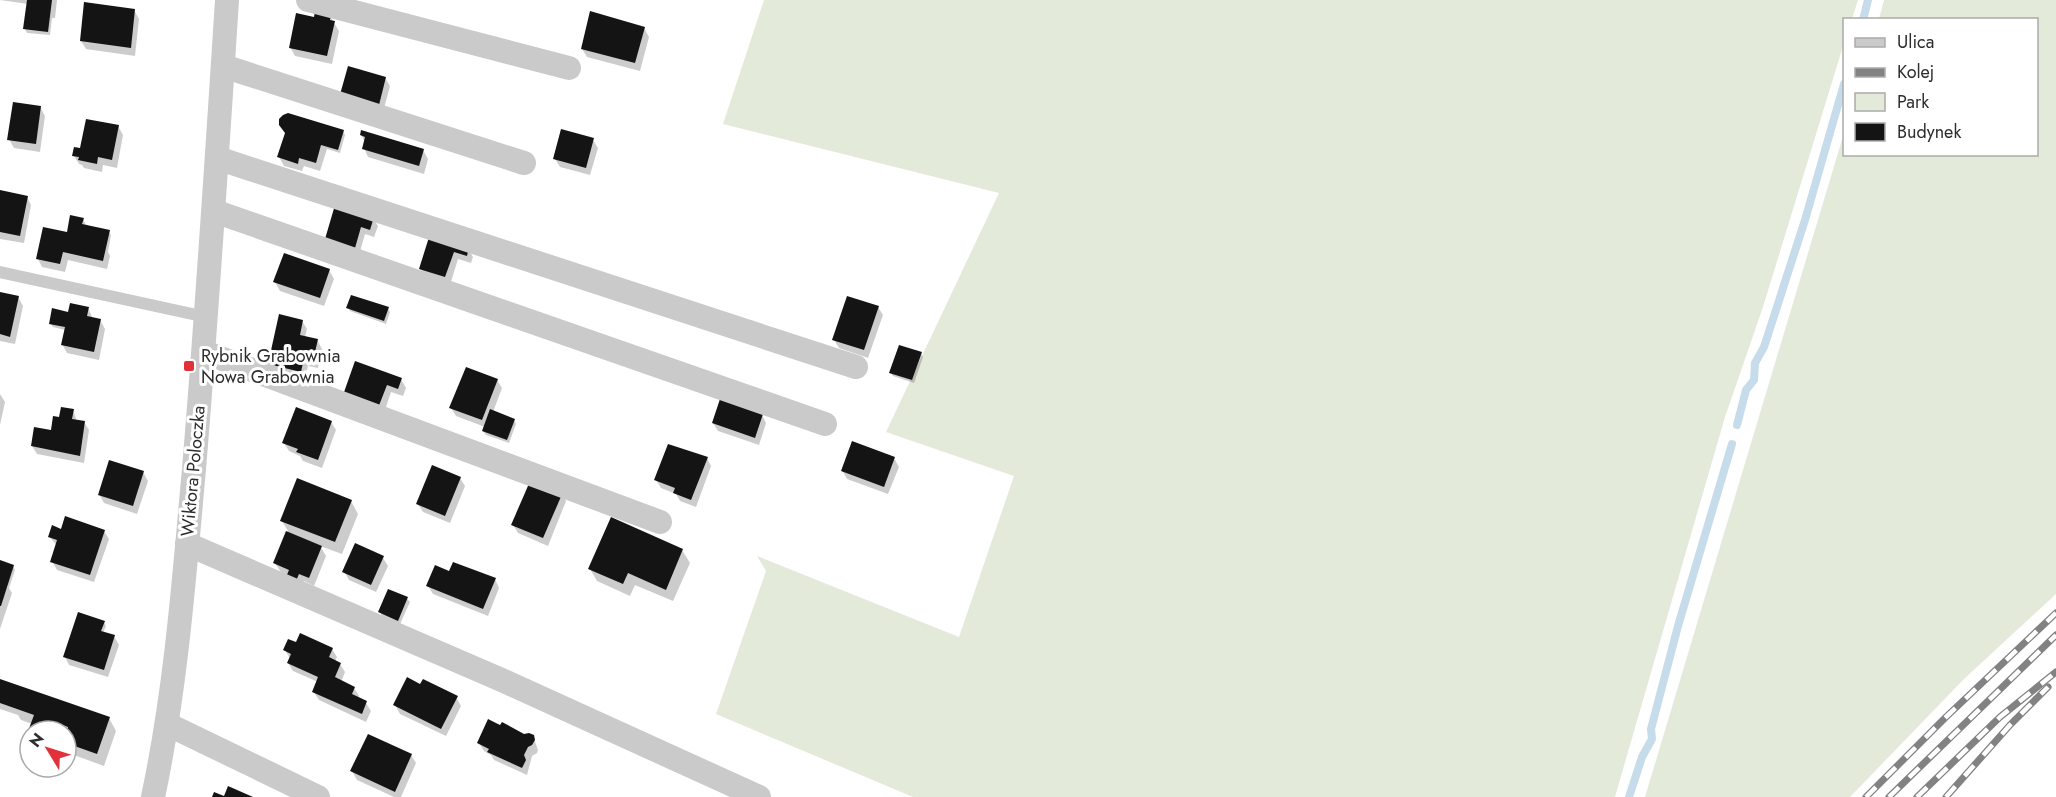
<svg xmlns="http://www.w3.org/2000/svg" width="2056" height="797" font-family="Jost,sans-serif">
<rect width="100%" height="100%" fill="#fff"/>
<g fill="#e3eada">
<path d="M 764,0 L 1858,0 L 1852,19 L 1844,20 L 1844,43 L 1763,307 L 1725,417 L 1615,797 L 913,797 L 716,714 L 766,571 L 757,556 L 959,637 L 1014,476 L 886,432 L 999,193 L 723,124 Z"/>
<path d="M 1884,0 L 2056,0 L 2056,594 L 1964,679 L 1850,797 L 1645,797 L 1844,133 L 1844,154 L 2036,154 L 2036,20 L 1879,19 Z"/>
</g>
<g fill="#0003">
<path d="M 0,0 L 57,0 L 55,18 L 52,18 L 50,35 L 27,33 L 25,29 L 28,4 Z"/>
<path d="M 134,10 L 139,19 L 135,56 L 86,49 L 81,41 Z"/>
<path d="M 330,16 L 339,31 L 332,64 L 295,56 L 290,47 L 315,19 Z"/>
<path d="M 644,28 L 649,37 L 640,71 L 587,57 L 582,49 Z"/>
<path d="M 349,68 L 385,78 L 390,86 L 382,116 Z"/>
<path d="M 40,107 L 45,116 L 40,152 L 14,148 L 9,139 Z"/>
<path d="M 118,126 L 123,135 L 117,168 L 103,165 L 102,172 L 84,168 L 82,165 L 79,164 L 74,156 Z"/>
<path d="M 343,131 L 345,135 L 340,153 L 327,149 L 320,171 L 304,166 L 302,171 L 284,166 L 279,157 L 286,134 Z"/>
<path d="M 361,135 L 423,150 L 428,159 L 424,174 L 368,157 L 364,148 L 365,142 Z"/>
<path d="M 593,140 L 598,148 L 590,175 L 560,167 L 555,159 Z"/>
<path d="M 0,192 L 27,197 L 31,205 L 24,243 L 0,239 Z"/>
<path d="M 373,218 L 378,226 L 374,237 L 365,234 L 359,255 L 331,247 Z"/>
<path d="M 83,219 L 87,227 L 109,232 L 111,235 L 108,252 L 110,256 L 107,269 L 68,260 L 65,272 L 42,267 L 38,259 Z"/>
<path d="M 431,236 L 468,248 L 473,257 L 471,263 L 458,259 L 450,285 L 425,277 L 420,268 Z"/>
<path d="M 329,270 L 334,279 L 324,306 L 280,291 L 275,282 Z"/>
<path d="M 0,293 L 18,297 L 23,306 L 15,344 L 0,341 Z"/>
<path d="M 348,307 L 388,309 L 390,312 L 386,324 L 350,311 Z"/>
<path d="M 878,307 L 883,315 L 868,358 L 839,348 L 834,340 Z"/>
<path d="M 88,308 L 93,319 L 100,320 L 105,329 L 99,360 L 67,353 L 62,344 L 65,330 L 53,327 L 50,323 L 69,313 Z"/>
<path d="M 302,321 L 307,329 L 305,337 L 317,340 L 322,349 L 318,368 L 308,366 L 305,379 L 269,364 Z"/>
<path d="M 921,354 L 923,357 L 914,383 L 893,376 L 891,373 Z"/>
<path d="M 401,379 L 406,388 L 403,396 L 391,392 L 383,416 L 344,395 Z"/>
<path d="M 497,380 L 502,388 L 493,412 L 514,420 L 516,424 L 509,443 L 486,435 L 483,431 L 485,427 L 456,416 L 451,408 Z"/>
<path d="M 0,394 L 5,402 L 0,425 Z"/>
<path d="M 73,410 L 77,421 L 84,422 L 89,430 L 84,463 L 37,454 L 32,446 L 52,432 L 60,418 Z"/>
<path d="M 762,415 L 766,423 L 759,445 L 718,431 L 713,423 Z"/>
<path d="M 331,422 L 336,430 L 322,468 L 303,461 L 300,456 L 289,451 L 284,443 Z"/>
<path d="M 707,458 L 711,466 L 696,507 L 680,501 L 676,494 L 661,488 L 656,480 Z"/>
<path d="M 894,458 L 899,467 L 888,494 L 847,479 L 842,470 Z"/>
<path d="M 143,472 L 148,481 L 137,514 L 104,503 L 99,494 Z"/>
<path d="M 460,478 L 465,486 L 450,523 L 423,512 L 418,504 Z"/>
<path d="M 562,493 L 566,501 L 548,546 L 518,533 L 513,525 Z"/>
<path d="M 351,501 L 358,514 L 342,554 L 320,546 L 326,556 L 314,586 L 304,581 L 300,589 L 280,571 L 275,563 L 288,531 L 282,521 Z"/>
<path d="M 62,531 L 104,531 L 109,539 L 94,582 L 57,570 L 52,561 L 57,546 L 50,537 Z"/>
<path d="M 682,550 L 690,563 L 673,601 L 635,585 L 630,596 L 597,581 L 590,569 Z"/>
<path d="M 383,558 L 388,566 L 376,592 L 349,580 L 344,571 Z"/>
<path d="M 0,562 L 13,566 L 15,570 L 9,588 L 12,593 L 0,629 Z"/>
<path d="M 450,573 L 495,579 L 499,588 L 488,616 L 433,594 L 428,586 Z"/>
<path d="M 389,591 L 407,599 L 410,602 L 400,624 L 382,616 L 380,612 Z"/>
<path d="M 104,622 L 106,626 L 103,633 L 114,636 L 119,645 L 108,677 L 69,665 L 65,657 Z"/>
<path d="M 297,644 L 332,649 L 337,657 L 335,662 L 340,664 L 345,672 L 341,682 L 354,688 L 359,696 L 358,699 L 366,703 L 371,711 L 366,722 L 319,700 L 314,692 L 318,682 L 293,671 L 288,663 L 290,659 L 285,650 Z"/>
<path d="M 0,681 L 109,718 L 116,731 L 104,766 L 71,754 L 66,745 L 66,731 L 30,731 L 30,749 L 26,742 L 32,724 L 21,720 L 18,715 L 0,709 Z"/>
<path d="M 456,697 L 461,706 L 446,736 L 400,714 L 395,705 Z"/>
<path d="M 524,736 L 533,736 L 538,750 L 537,753 L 532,756 L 527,775 L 494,760 L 491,755 L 484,751 L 479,743 Z"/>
<path d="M 411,755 L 416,763 L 401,797 L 394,797 L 357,780 L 352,771 Z"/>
</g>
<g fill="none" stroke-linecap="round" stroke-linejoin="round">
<g stroke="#c6dcea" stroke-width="8">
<path d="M 1863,20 L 1868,0"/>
<path d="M 1737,425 L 1746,390 L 1754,380 L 1755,363 L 1764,347 L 1805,220 L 1844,84"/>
<path d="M 1629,797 L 1642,757 L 1652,739 L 1651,729 L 1678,626 L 1732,444"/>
</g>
</g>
<g fill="#141414">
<path d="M 27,0 L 52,0 L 48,32 L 23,29 Z"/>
<path d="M 84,2 L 135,9 L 131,48 L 80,41 Z"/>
<path d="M 315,11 L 331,15 L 330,20 L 335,21 L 327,56 L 289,48 L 296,13 L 314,17 Z"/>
<path d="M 590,11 L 645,27 L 635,63 L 581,49 Z"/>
<path d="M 348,66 L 386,77 L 378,109 L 339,98 Z"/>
<path d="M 13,102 L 41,106 L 36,144 L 7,140 Z"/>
<path d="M 288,113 L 344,130 L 338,150 L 321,145 L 316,163 L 299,158 L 298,164 L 277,157 L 285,133 L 279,125 L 279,119 L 283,115 Z"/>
<path d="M 86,119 L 119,125 L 112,160 L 98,157 L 97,164 L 78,160 L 79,157 L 72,156 L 74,147 L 80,148 Z"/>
<path d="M 561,129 L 594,138 L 586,168 L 553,159 Z"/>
<path d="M 361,130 L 424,149 L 419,166 L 362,149 L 365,137 L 360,135 Z"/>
<path d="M 0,190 L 28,196 L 20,236 L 0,232 Z"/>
<path d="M 335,205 L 374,217 L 370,230 L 361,227 L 355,248 L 325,239 Z"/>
<path d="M 70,215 L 84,218 L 82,224 L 110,230 L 103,261 L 63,252 L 60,264 L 36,259 L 43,227 L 67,232 Z"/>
<path d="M 430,234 L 469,247 L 467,256 L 454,252 L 445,277 L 419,269 Z"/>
<path d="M 284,253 L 330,269 L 320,298 L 273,282 Z"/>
<path d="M 0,292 L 19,296 L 10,337 L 0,334 Z"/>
<path d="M 351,295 L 389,307 L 384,321 L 346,308 Z"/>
<path d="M 847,296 L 879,306 L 864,350 L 832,340 Z"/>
<path d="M 70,303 L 89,307 L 87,316 L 101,319 L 94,352 L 61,345 L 65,327 L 49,324 L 52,308 L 68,312 Z"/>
<path d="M 279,314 L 303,320 L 300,335 L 318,339 L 313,361 L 304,358 L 301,372 L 268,364 Z"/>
<path d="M 899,345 L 922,352 L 912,380 L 889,373 Z"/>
<path d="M 355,361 L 402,378 L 398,389 L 387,385 L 378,408 L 343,395 Z"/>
<path d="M 466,367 L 498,379 L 482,420 L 449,408 Z"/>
<path d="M 720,399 L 763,414 L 755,438 L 712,423 Z"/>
<path d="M 61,407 L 74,409 L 72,419 L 85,421 L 80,456 L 31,446 L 34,427 L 51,430 L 53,416 L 59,417 Z"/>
<path d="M 296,407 L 332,421 L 318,460 L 296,452 L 298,449 L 282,443 Z"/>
<path d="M 490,409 L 515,419 L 507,440 L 482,431 Z"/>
<path d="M 852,441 L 895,457 L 884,487 L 841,471 Z"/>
<path d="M 668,444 L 708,457 L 691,500 L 673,493 L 675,488 L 654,480 Z"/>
<path d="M 109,460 L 144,471 L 133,506 L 98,495 Z"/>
<path d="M 432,465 L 461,477 L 445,516 L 416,504 Z"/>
<path d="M 297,478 L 352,500 L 335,542 L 280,521 Z"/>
<path d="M 531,479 L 563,492 L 543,538 L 511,525 Z"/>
<path d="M 65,516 L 105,530 L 90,575 L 50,562 L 57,540 L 48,537 L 52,525 L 61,529 Z"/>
<path d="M 611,517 L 683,549 L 666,590 L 628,573 L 623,584 L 588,569 Z"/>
<path d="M 286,531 L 322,546 L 309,578 L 299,574 L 296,581 L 286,577 L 289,570 L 273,563 Z"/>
<path d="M 355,543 L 384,556 L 371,585 L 342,572 Z"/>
<path d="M 0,560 L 14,565 L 1,606 L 0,606 Z"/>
<path d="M 453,562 L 496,578 L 483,609 L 426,586 L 435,565 L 449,571 Z"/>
<path d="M 388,589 L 408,597 L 398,621 L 378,612 Z"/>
<path d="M 78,612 L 105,621 L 101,631 L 115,635 L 104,670 L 63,657 Z"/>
<path d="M 300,633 L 333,648 L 329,657 L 341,663 L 335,677 L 355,687 L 352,694 L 367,701 L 362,714 L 312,692 L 318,677 L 287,663 L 291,654 L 283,650 L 288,639 L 296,642 Z"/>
<path d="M 407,677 L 420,684 L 423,679 L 458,696 L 441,729 L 393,705 Z"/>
<path d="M 0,679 L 110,717 L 97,754 L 66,743 L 68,727 L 51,721 L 47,731 L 30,731 L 30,744 L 24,742 L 34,715 L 0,703 Z"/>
<path d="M 488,719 L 500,725 L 502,722 L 524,734 L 529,733 L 534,735 L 535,740 L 532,745 L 528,747 L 524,755 L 526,760 L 522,768 L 487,752 L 489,749 L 477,743 Z"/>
<path d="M 368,734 L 412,754 L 395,792 L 350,771 Z"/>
<path d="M 228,786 L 253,797 L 212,797 L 214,792 L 224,796 Z"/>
</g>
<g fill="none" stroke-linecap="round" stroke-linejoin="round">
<path stroke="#cacaca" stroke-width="12" d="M 0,272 L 206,317"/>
<g stroke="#cacaca" stroke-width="24">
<path d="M 308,0 L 569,68"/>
<path d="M 223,66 L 524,163"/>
<path d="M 217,158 L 856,367"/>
<path d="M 214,211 L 825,424"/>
<path d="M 204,352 L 660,522"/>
<path d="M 187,544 L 504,681 L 759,797"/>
<path d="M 167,724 L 318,797"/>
<path d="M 153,797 C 176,689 184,579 194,469 C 207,313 217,157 227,0"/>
</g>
<g stroke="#828282" stroke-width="7">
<g id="rail">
<path d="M 1866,797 L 1946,717 L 2056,613"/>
<path d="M 1889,797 L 2056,635"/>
<path d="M 1917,797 L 2000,717 L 2056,672"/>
<path d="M 1946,797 L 2010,725 L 2048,687"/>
</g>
</g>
<use href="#rail" stroke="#fff" stroke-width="4.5" stroke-dasharray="14" stroke-linecap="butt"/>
</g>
<rect fill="#e23139" stroke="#fff" stroke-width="2" x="183" y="360" width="12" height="12" rx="3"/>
<g text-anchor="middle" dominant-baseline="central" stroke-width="6" stroke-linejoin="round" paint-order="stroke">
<g font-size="18" fill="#2d2d2d" stroke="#fff" text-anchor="start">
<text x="201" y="356">Rybnik Grabownia<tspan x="201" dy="21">Nowa Grabownia</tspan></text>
</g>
<g font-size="18" fill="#2d2d2d" stroke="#fff">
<text transform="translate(193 471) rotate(-85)">Wiktora Poloczka</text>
</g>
</g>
<rect x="1843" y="18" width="195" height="138" fill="#ffffff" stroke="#ababab" stroke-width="1.5"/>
<rect x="1855" y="38" width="30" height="9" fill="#cacaca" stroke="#ababab" stroke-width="1.5"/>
<text x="1897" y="48" font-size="18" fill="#2d2d2d">Ulica</text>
<rect x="1855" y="68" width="30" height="9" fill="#828282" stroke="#ababab" stroke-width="1.5"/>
<text x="1897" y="78" font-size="18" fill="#2d2d2d">Kolej</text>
<rect x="1855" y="93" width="30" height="18" fill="#e3eada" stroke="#ababab" stroke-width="1.5"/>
<text x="1897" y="108" font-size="18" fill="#2d2d2d">Park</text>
<rect x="1855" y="123" width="30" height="18" fill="#141414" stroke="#ababab" stroke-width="1.5"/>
<text x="1897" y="138" font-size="18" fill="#2d2d2d">Budynek</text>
<g transform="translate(48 749) rotate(308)"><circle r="28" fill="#ffffff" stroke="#ababab" stroke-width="1.5"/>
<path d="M0-4.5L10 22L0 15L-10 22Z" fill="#e23139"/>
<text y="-9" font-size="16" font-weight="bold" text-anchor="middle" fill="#2d2d2d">N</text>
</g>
</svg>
